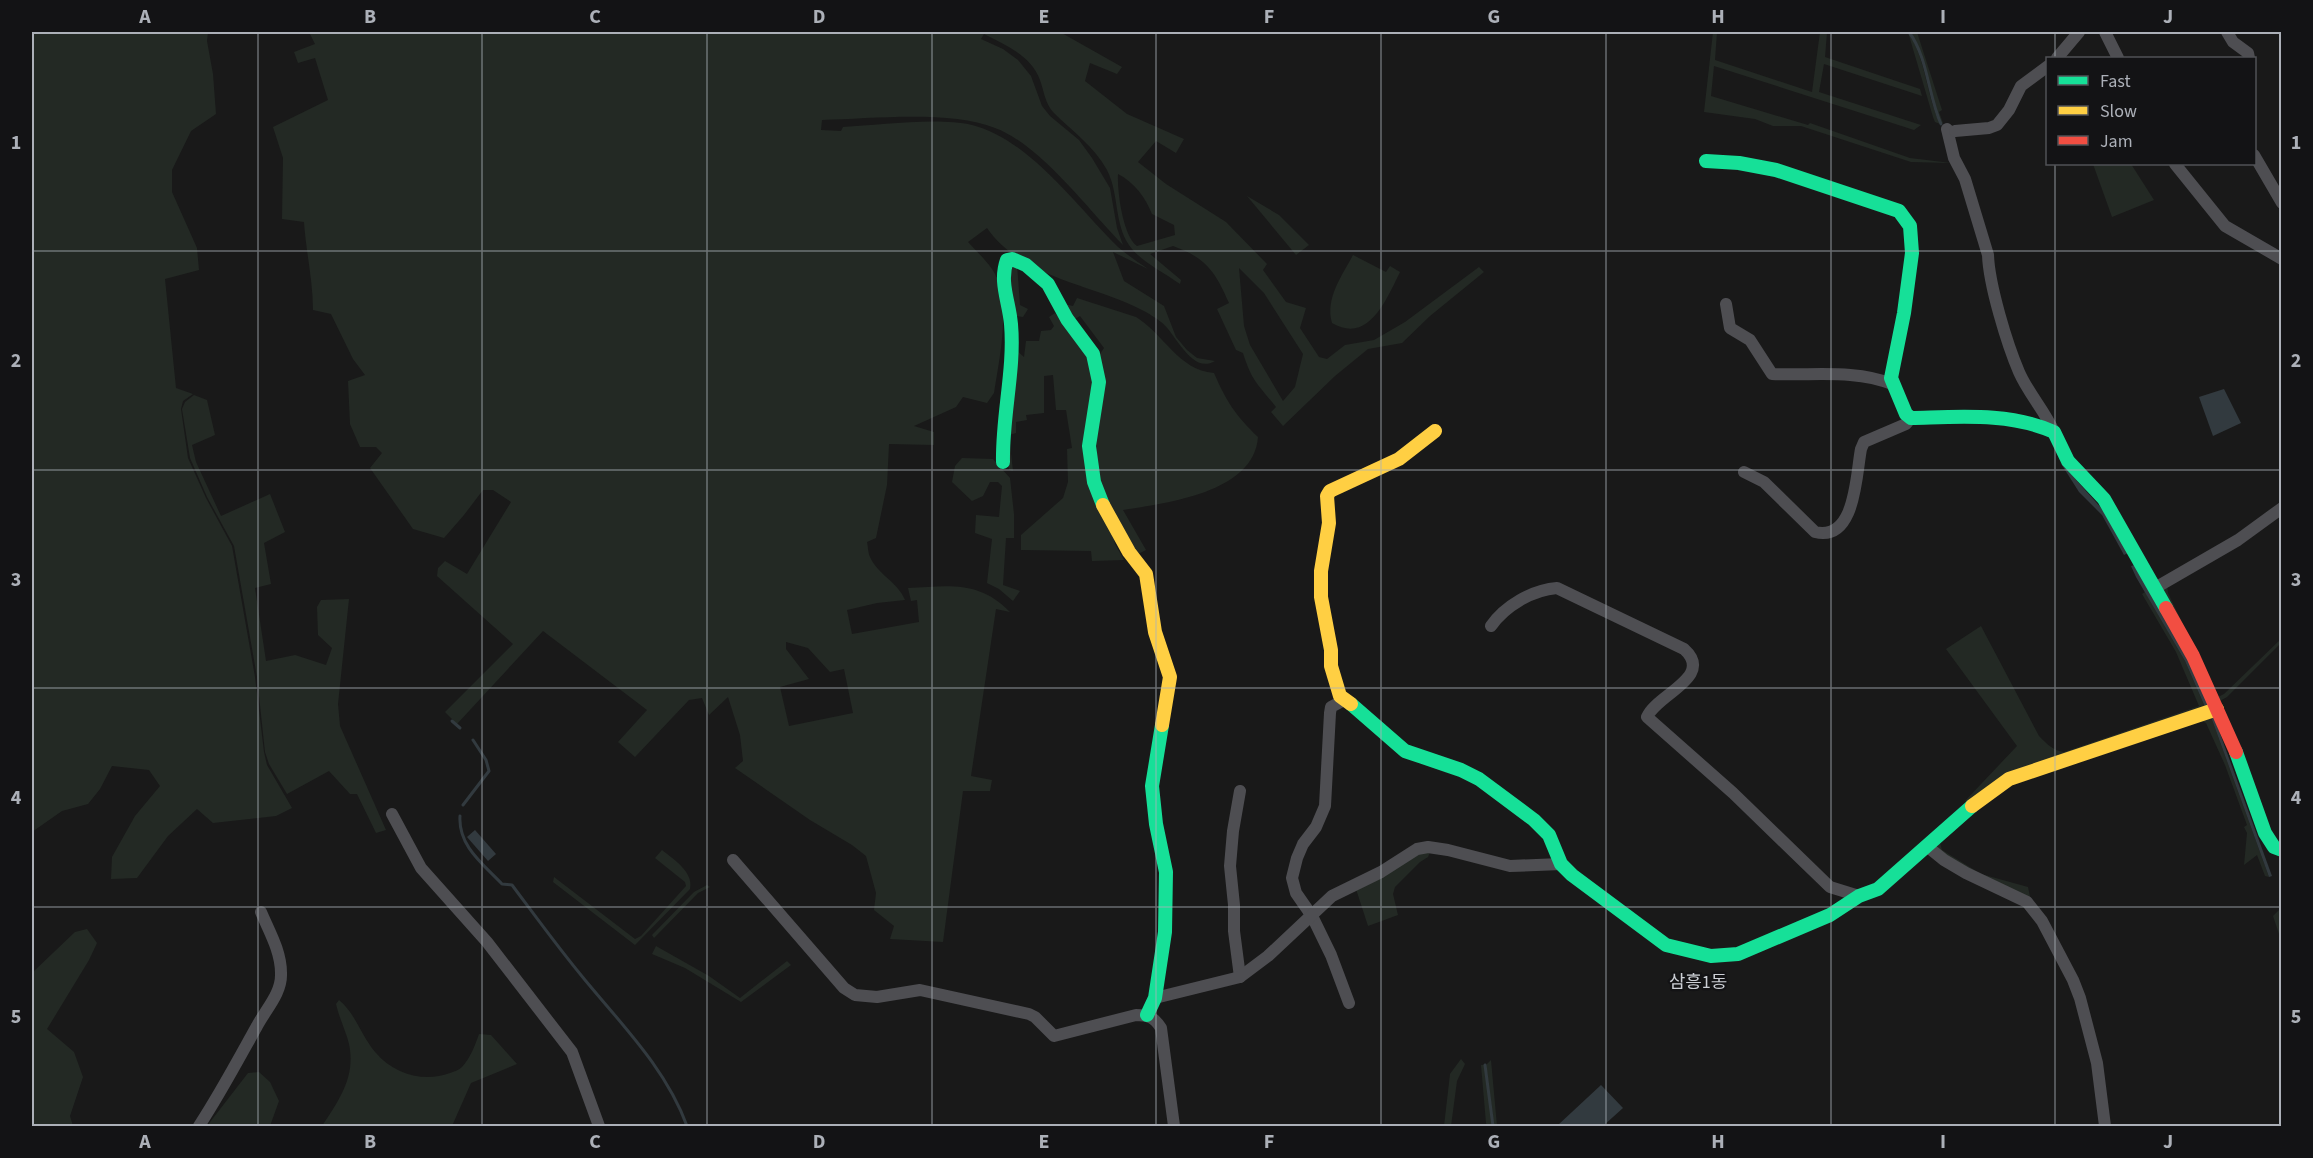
<svg xmlns="http://www.w3.org/2000/svg" width="2313" height="1158" font-family="'Source Sans 3','Noto Sans KR',sans-serif">
<rect width="100%" height="100%" fill="#191919"/>
<g fill="#232924" fill-rule="evenodd">
<path d="M 32,32 L 208,32 L 207,41 L 213,74 L 216,114 L 191,131 L 172,170 L 172,192 L 197,248 L 199,270 L 165,279 L 176,388 L 193,394 L 183,401 L 181,409 L 188,458 L 206,498 L 232,546 L 255,677 L 264,752 L 267,765 L 292,808 L 276,816 L 213,823 L 197,809 L 168,836 L 137,878 L 111,879 L 112,857 L 135,816 L 160,786 L 149,770 L 112,766 L 100,789 L 88,804 L 62,811 L 32,832 Z"/>
<path d="M 309,32 L 1060,32 L 1122,67 L 1117,74 L 1090,63 L 1085,81 L 1127,114 L 1184,139 L 1176,153 L 1156,141 L 1138,162 L 1166,184 L 1226,222 L 1267,264 L 1263,270 L 1286,302 L 1306,308 L 1300,328 L 1319,357 L 1327,359 L 1345,345 L 1374,340 L 1405,322 L 1479,267 L 1484,272 L 1430,316 L 1402,343 L 1368,349 L 1335,376 L 1283,426 L 1271,412 L 1276,407 C 1258,384 1252,382 1243,353 L 1236,350 L 1217,309 L 1229,303 C 1215,271 1206,258 1173,246 L 1150,254 L 1181,280 L 1180,284 C 1163,272 1140,261 1129,245 C 1114,223 1119,193 1107,170 C 1094,146 1073,132 1054,113 C 1045,104 1044,91 1040,80 C 1031,55 1005,45 984,34 L 981,39 L 1003,49 L 1018,60 L 1031,76 L 1042,106 L 1050,116 L 1079,140 L 1092,158 L 1110,188 L 1117,228 L 1123,245 C 1089,211 1041,145 995,128 C 950,110 872,119 822,120 L 821,130 L 841,131 L 843,127 C 880,125 937,117 972,125 C 1029,139 1077,207 1118,247 C 1127,255 1138,262 1148,269 L 1113,252 L 1124,281 L 1164,306 L 1176,337 L 1187,350 L 1197,358 L 1215,361 C 1191,375 1176,333 1161,322 C 1156,318 1148,313 1142,310 C 1090,283 1023,279 987,228 L 968,242 C 976,251 985,259 992,269 C 1013,300 999,359 994,393 L 987,403 L 963,397 L 956,407 L 914,426 L 934,432 L 934,445 L 889,444 L 887,485 L 876,538 L 867,542 C 868,546 868,553 870,557 C 878,575 898,582 905,600 L 877,603 L 847,610 L 852,634 L 919,622 L 917,600 L 911,601 L 908,588 C 949,586 979,580 1010,612 L 996,609 L 971,776 L 992,780 L 990,791 L 963,791 L 943,942 L 890,939 L 894,926 L 874,910 L 876,893 L 866,856 L 852,845 L 810,820 L 735,768 L 743,761 L 740,735 L 728,697 L 709,715 L 702,698 L 689,700 L 635,757 L 618,742 L 647,710 L 543,631 L 457,724 L 445,712 L 513,644 L 437,576 L 438,568 L 445,561 L 467,574 L 511,502 L 493,490 L 483,490 L 464,515 L 444,538 L 413,529 L 370,468 L 382,453 L 376,447 L 360,447 L 350,424 L 348,381 L 365,375 L 353,359 L 331,314 L 313,310 C 313,281 306,252 304,222 L 282,219 L 283,158 L 273,127 L 328,100 L 315,58 L 298,63 L 294,52 L 315,44 ZM 1118,174 C 1135,183 1145,197 1152,214 L 1174,225 L 1175,235 L 1137,246 C 1123,236 1117,191 1118,174 ZM 1239,268 L 1264,293 L 1303,354 L 1295,387 L 1283,401 L 1250,345 L 1244,326 ZM 786,642 L 808,648 L 830,672 L 844,669 L 853,713 L 789,726 L 780,687 L 809,679 L 786,649 Z"/>
<path d="M 1713,32 L 1717,32 L 1715,60 L 1812,92 L 1820,32 L 1827,32 L 1825,57 L 1920,89 L 1922,96 L 1824,64 L 1819,92 L 1921,125 L 1914,130 L 1714,66 L 1711,96 L 1808,125 L 1810,123 L 1910,158 L 1951,163 L 1911,162 L 1801,126 L 1773,126 L 1755,119 L 1704,112 Z"/>
<path d="M 1908,32 C 1926,59 1926,95 1940,124 L 1935,122 L 1933,117 Z"/>
<path d="M 1910,32 L 1917,32 L 1942,110 L 1939,112 L 1943,123 L 1941,124 C 1929,95 1929,58 1910,32 Z"/>
<path d="M 2093,164 L 2131,164 L 2154,200 L 2112,217 Z"/>
<path d="M 1247,196 L 1279,215 L 1309,245 L 1296,255 Z"/>
<path d="M 1353,255 L 1386,272 L 1390,266 L 1400,272 C 1387,298 1369,345 1332,323 C 1325,298 1342,276 1353,255 Z"/>
<path d="M 1008,263 L 1017,264 L 1020,305 L 1028,309 L 1023,317 L 1016,316 Z"/>
<path d="M 1077,298 L 1136,317 C 1164,334 1178,370 1214,373 C 1226,401 1236,416 1258,437 C 1254,493 1166,503 1123,510 L 1146,550 L 1138,554 L 1096,482 L 1098,357 L 1104,348 L 1080,316 L 1073,320 L 1064,304 L 1073,306 Z"/>
<path d="M 1055,313 L 1091,358 L 1095,375 L 1088,418 L 1115,544 L 1124,560 L 1092,561 L 1091,551 L 1021,550 L 1021,535 L 1063,498 L 1068,482 L 1067,449 L 1072,448 L 1066,410 L 1056,410 L 1053,375 L 1044,376 L 1044,413 L 1026,415 L 1027,420 L 1016,422 L 1016,433 L 1009,435 L 1013,471 L 1009,470 L 1004,442 L 1016,350 L 1024,357 L 1026,341 L 1039,341 L 1041,331 L 1051,330 L 1054,326 L 1049,317 Z"/>
<path d="M 194,395 L 207,400 L 215,435 L 192,445 L 196,462 L 221,516 L 270,494 L 285,532 L 264,543 L 271,584 L 255,588 L 266,661 L 295,655 L 326,665 L 332,648 L 318,635 L 317,607 L 321,600 L 349,599 L 338,704 L 340,726 L 386,830 L 376,833 L 357,794 L 350,794 L 329,771 L 287,794 L 269,764 L 265,752 L 257,677 L 234,546 L 207,497 L 190,458 L 182,409 L 185,402 Z"/>
<path d="M 962,458 L 993,459 L 1010,478 L 1014,514 L 1014,538 L 1006,538 L 1003,585 L 1020,591 L 1013,601 L 999,589 L 987,583 L 992,539 L 975,533 L 976,515 L 999,517 L 1002,486 L 998,482 L 990,482 L 983,496 L 972,501 L 952,482 L 955,466 Z"/>
<path d="M 2167,584 L 2168,593 L 2218,697 L 2224,694 L 2281,639 L 2281,643 L 2227,697 L 2216,703 L 2161,591 Z"/>
<path d="M 2145,592 L 2185,661 L 2205,707 L 2062,755 L 1970,804 L 1965,801 L 2017,746 L 1946,649 L 1981,626 L 2039,736 C 2046,743 2053,751 2064,752 L 2199,706 L 2176,652 L 2142,594 Z"/>
<path d="M 2209,716 L 2211,717 L 2269,877 L 2265,876 L 2257,855 L 2244,865 L 2247,833 L 2244,827 L 2247,825 L 2225,765 L 2206,723 L 2202,721 L 2015,781 L 1993,797 L 1940,843 L 1942,850 L 1981,874 L 2028,887 L 2032,906 L 2026,897 L 1980,877 L 1938,850 L 1937,843 L 2007,782 Z"/>
<path d="M 662,850 C 673,859 694,872 690,889 L 635,945 L 553,882 L 554,877 L 635,939 L 641,936 L 686,886 L 685,882 L 655,858 Z"/>
<path d="M 1430,852 L 1428,857 L 1420,862 L 1395,887 L 1393,894 L 1398,915 L 1368,926 L 1356,889 L 1414,854 Z"/>
<path d="M 707,885 L 710,887 L 698,893 L 654,938 L 652,935 L 694,892 Z"/>
<path d="M 2281,908 L 2281,940 L 2273,916 Z"/>
<path d="M 87,929 L 97,943 L 89,960 L 47,1029 L 74,1052 L 83,1077 L 70,1116 L 73,1126 L 32,1126 L 32,973 L 75,932 Z"/>
<path d="M 656,946 L 709,976 L 740,998 L 787,961 L 791,965 L 741,1002 L 685,968 L 652,954 Z"/>
<path d="M 339,1000 C 356,1014 361,1036 376,1053 C 394,1074 424,1083 450,1073 C 455,1071 459,1070 462,1067 C 471,1057 475,1045 479,1034 L 491,1035 L 517,1064 L 471,1083 L 452,1126 L 322,1126 C 339,1100 356,1077 349,1044 C 346,1031 339,1018 336,1004 Z"/>
<path d="M 1461,1059 L 1465,1064 L 1457,1081 L 1451,1126 L 1444,1126 L 1450,1074 Z"/>
<path d="M 1491,1060 L 1497,1126 L 1494,1126 L 1486,1065 Z"/>
<path d="M 1481,1065 L 1485,1065 L 1493,1126 L 1487,1126 L 1486,1123 Z"/>
<path d="M 259,1072 L 270,1082 L 279,1101 L 270,1126 L 207,1126 L 248,1073 Z"/>
</g>
<g fill="#323a3f">
<path d="M 2224,389 L 2241,423 L 2213,436 L 2199,397 Z"/>
<path d="M 2060,462 L 2103,510 L 2128,553 L 2124,555 L 2102,515 L 2079,492 Z"/>
<path d="M 2135,565 L 2188,659 L 2208,705 L 2205,707 L 2185,661 L 2136,577 L 2131,566 Z"/>
<path d="M 2211,717 L 2214,717 L 2272,876 L 2269,877 Z"/>
<path d="M 475,830 L 496,854 L 488,861 L 467,837 Z"/>
<path d="M 1601,1085 L 1623,1108 L 1603,1126 L 1559,1126 L 1558,1125 Z"/>
</g>
<g fill="none" stroke-linecap="round" stroke-linejoin="round">
<g stroke="#323a3f" stroke-width="3">
<path d="M 1909,32 C 1928,58 1928,95 1941,124"/>
<path d="M 452,721 L 460,728"/>
<path d="M 463,805 L 489,771 L 486,760 L 473,740"/>
<path d="M 460,816 C 458,846 483,864 502,884 L 512,885 C 536,917 559,949 585,980 C 623,1026 666,1069 687,1126"/>
<path d="M 1485,1065 L 1493,1126"/>
</g>
<g stroke="#4e4e52" stroke-width="12">
<path d="M 2105,32 L 2118,58"/>
<path d="M 2227,32 L 2233,42 L 2248,53 L 2249,58"/>
<path d="M 2057,58 L 2079,32"/>
<path d="M 1947,129 L 1954,158 L 1965,179 L 1988,255 C 1989,285 2007,344 2019,372 C 2028,393 2045,411 2054,432"/>
<path d="M 1955,131 L 1989,128 L 1997,125 L 2009,110 L 2021,86 L 2048,66"/>
<path d="M 2254,155 L 2282,203"/>
<path d="M 2175,164 L 2225,226 L 2282,259"/>
<path d="M 1726,304 L 1730,328 L 1750,340 L 1772,374 C 1812,376 1854,369 1892,384"/>
<path d="M 1744,472 L 1764,482 L 1815,532 C 1856,542 1856,474 1861,449 L 1864,442 L 1906,424 L 1911,418"/>
<path d="M 2155,588 L 2238,540 L 2282,508"/>
<path d="M 1491,626 C 1505,606 1532,590 1557,588 L 1684,649 C 1715,677 1657,694 1647,717 L 1733,793 L 1830,887 L 1859,896"/>
<path d="M 1344,700 L 1331,707 L 1330,713 L 1325,806 L 1316,827 L 1303,844 L 1297,858 L 1292,878 L 1296,893 L 1312,916 L 1331,955 L 1349,1003"/>
<path d="M 1240,791 L 1233,831 L 1230,866 L 1234,905 L 1234,931 L 1240,977"/>
<path d="M 392,814 L 421,868 L 487,942 L 572,1052 L 599,1126"/>
<path d="M 1928,847 L 1944,860 L 1966,873 L 2027,902 L 2042,921 L 2073,980 L 2080,998 L 2097,1063 L 2105,1126"/>
<path d="M 733,860 L 844,988 L 855,995 L 877,997 L 920,990 L 1029,1014 L 1035,1017 L 1054,1036 L 1136,1015 C 1148,1015 1154,1017 1161,1028 L 1174,1126"/>
<path d="M 1155,998 L 1240,977 L 1268,956 L 1332,896 L 1381,872 L 1417,849 L 1428,847 L 1448,850 L 1510,866 L 1561,864"/>
<path d="M 199,1126 C 220,1094 238,1060 257,1026 C 266,1009 282,993 281,973 C 281,951 269,931 261,912"/>
</g>
<g stroke="#16e098" stroke-width="14">
<path d="M 1706,161 L 1739,163 L 1776,170 L 1899,211 L 1910,226 L 1912,253 L 1904,313 L 1891,378 L 1906,414 L 1911,418 C 1958,417 2010,412 2054,432 L 2068,461 L 2104,499 L 2166,608"/>
<path d="M 1003,462 C 1002,416 1015,369 1011,324 C 1009,301 999,282 1007,260 L 1012,259 L 1026,265 L 1048,284 L 1067,319 L 1093,354 L 1099,382 L 1089,446 L 1094,482 L 1103,505"/>
<path d="M 1351,704 L 1405,751 L 1461,770 L 1479,779 L 1534,820 L 1549,835 L 1561,864 L 1572,875 L 1666,945 L 1711,956 L 1738,954 L 1830,915 L 1859,896 L 1878,889 L 1972,806"/>
<path d="M 2236,752 L 2265,833 L 2274,847 L 2282,850"/>
<path d="M 1147,1015 L 1155,998 L 1165,932 L 1166,872 L 1156,824 L 1152,786 L 1162,725"/>
</g>
<g stroke="#ffcf43" stroke-width="14">
<path d="M 1103,505 L 1129,552 L 1146,574 L 1155,632 L 1170,677 L 1162,725"/>
<path d="M 1351,704 L 1340,696 L 1331,666 L 1331,650 L 1321,597 L 1321,571 L 1329,523 L 1327,496 L 1330,491 L 1399,459 L 1435,431"/>
<path d="M 1972,806 L 2009,779 L 2217,709"/>
</g>
<path stroke="#f24e42" stroke-width="14" d="M 2166,608 L 2193,656 L 2236,752"/>
</g>
<path fill="none" stroke="#acb0b8" stroke-width="1.5" stroke-opacity="0.55" d="M 258,32 L 258,1126M 482,32 L 482,1126M 707,32 L 707,1126M 932,32 L 932,1126M 1156,32 L 1156,1126M 1381,32 L 1381,1126M 1606,32 L 1606,1126M 1831,32 L 1831,1126M 2055,32 L 2055,58M 2055,164 L 2055,1126M 32,251 L 2282,251M 32,470 L 2282,470M 32,688 L 2282,688M 32,907 L 2282,907"/>
<g text-anchor="middle" dominant-baseline="central" stroke-width="4.5" stroke-linejoin="round" paint-order="stroke">
<g font-size="18" fill="#cccfd5" stroke="#131315">
<text x="1698" y="982">삼흥1동</text>
</g>
</g>
<rect width="2313" height="1158" fill="none" stroke="#131315" stroke-width="66"/>
<rect x="2046" y="57" width="210" height="108" fill="#131315" stroke="#505256" stroke-width="1.5"/>
<rect x="2058" y="76" width="30" height="9" fill="#16e098" stroke="#505256" stroke-width="1.5"/>
<text x="2100" y="87" font-size="18" fill="#acb0b8">Fast</text>
<rect x="2058" y="106" width="30" height="9" fill="#ffcf43" stroke="#505256" stroke-width="1.5"/>
<text x="2100" y="117" font-size="18" fill="#acb0b8">Slow</text>
<rect x="2058" y="136" width="30" height="9" fill="#f24e42" stroke="#505256" stroke-width="1.5"/>
<text x="2100" y="147" font-size="18" fill="#acb0b8">Jam</text>
<rect x="33" y="33" width="2247" height="1092" fill="none" stroke="#acb0b8" stroke-width="2"/>
<g font-size="20" text-anchor="middle" font-weight="bold" fill="#acb0b8">
<text x="145" y="23">A</text>
<text x="370" y="23">B</text>
<text x="595" y="23">C</text>
<text x="819" y="23">D</text>
<text x="1044" y="23">E</text>
<text x="1269" y="23">F</text>
<text x="1494" y="23">G</text>
<text x="1718" y="23">H</text>
<text x="1943" y="23">I</text>
<text x="2168" y="23">J</text>
<text x="16" y="149">1</text>
<text x="2296" y="149">1</text>
<text x="16" y="367">2</text>
<text x="2296" y="367">2</text>
<text x="16" y="586">3</text>
<text x="2296" y="586">3</text>
<text x="16" y="804">4</text>
<text x="2296" y="804">4</text>
<text x="16" y="1023">5</text>
<text x="2296" y="1023">5</text>
<text x="145" y="1148">A</text>
<text x="370" y="1148">B</text>
<text x="595" y="1148">C</text>
<text x="819" y="1148">D</text>
<text x="1044" y="1148">E</text>
<text x="1269" y="1148">F</text>
<text x="1494" y="1148">G</text>
<text x="1718" y="1148">H</text>
<text x="1943" y="1148">I</text>
<text x="2168" y="1148">J</text>
</g>
</svg>
